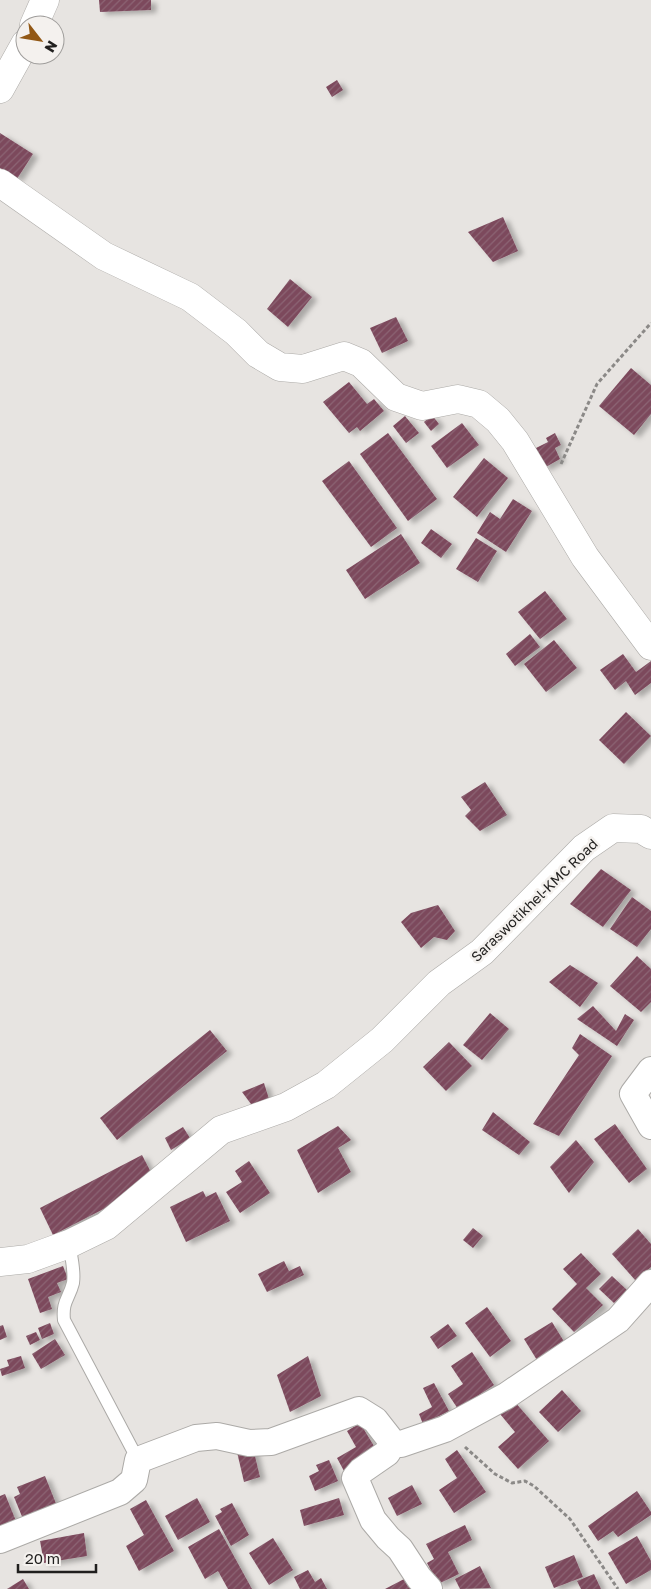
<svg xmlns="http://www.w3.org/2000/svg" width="651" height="1589" font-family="'Golos Text',sans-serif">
<defs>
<pattern id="building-hatch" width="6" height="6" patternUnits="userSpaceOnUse" patternTransform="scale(1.25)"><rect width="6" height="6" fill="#7c485c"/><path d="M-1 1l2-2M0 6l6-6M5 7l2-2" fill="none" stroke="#8c6574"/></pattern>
<filter id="shadow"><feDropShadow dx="5.5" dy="3" stdDeviation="2.5" flood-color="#0004"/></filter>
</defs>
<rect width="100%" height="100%" fill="#e7e4e1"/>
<g fill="url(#building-hatch)" filter="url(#shadow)">
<path d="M 99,0 L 151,0 L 151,10 L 100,12 Z"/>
<path d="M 337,80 L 343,90 L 332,97 L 326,87 Z"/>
<path d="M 0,133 L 33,154 L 17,179 L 0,168 Z"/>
<path d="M 503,217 L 518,251 L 493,262 L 468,232 Z"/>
<path d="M 290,279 L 312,297 L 288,327 L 267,309 Z"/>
<path d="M 396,317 L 408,341 L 382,353 L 370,328 Z"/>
<path d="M 631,368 L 651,385 L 651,414 L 634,435 L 599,406 Z"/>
<path d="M 349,382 L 367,404 L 374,399 L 384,411 L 360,431 L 357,427 L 349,433 L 323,402 Z"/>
<path d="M 432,415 L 439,424 L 431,431 L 424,422 Z"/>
<path d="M 405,416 L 419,433 L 406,443 L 393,426 Z"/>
<path d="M 462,423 L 479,445 L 447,468 L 431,446 Z"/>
<path d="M 388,433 L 437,499 L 408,521 L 360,454 Z"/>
<path d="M 555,433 L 561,445 L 555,448 L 560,459 L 544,468 L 534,449 L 548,442 L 546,438 Z"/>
<path d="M 484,458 L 508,478 L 477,517 L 453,497 Z"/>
<path d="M 349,461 L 397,528 L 371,547 L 322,481 Z"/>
<path d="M 513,499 L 532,511 L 506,552 L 477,533 L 490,512 L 500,519 Z"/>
<path d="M 431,529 L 452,544 L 441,558 L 421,543 Z"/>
<path d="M 401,534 L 420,563 L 365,599 L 346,570 Z"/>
<path d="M 476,538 L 497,551 L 478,582 L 456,569 Z"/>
<path d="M 545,591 L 567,619 L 540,639 L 518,612 Z"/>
<path d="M 530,634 L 540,647 L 515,666 L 506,654 Z"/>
<path d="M 554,640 L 577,668 L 546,692 L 524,664 Z"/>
<path d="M 623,654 L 636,672 L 651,661 L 651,683 L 635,695 L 626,681 L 615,690 L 600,670 Z"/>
<path d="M 626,712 L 651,736 L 624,764 L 599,740 Z"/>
<path d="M 485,782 L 507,815 L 480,831 L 465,816 L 471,810 L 461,797 Z"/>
<path d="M 601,869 L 631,890 L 603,927 L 570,904 Z"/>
<path d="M 632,897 L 651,911 L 651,929 L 637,947 L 610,929 Z"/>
<path d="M 438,905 L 455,931 L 447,940 L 434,937 L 421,948 L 401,922 L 411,913 Z"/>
<path d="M 637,956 L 651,969 L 651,1002 L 641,1012 L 610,986 Z"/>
<path d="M 570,965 L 598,983 L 580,1007 L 549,982 Z"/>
<path d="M 593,1006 L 616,1031 L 625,1014 L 634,1020 L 617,1046 L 577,1019 Z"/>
<path d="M 490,1013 L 509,1029 L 482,1060 L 463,1045 Z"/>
<path d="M 210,1030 L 227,1051 L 117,1140 L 100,1118 Z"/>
<path d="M 580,1034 L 612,1056 L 559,1136 L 533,1124 L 579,1055 L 572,1048 Z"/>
<path d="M 449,1042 L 472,1066 L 446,1091 L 423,1067 Z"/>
<path d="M 264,1083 L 269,1099 L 254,1108 L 242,1092 Z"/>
<path d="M 493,1112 L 530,1142 L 519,1155 L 482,1130 Z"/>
<path d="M 615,1124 L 647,1169 L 629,1183 L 594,1139 Z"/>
<path d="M 338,1126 L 351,1140 L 338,1148 L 351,1172 L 318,1193 L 297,1150 Z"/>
<path d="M 183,1127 L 190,1138 L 171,1150 L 165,1138 Z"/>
<path d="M 576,1140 L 594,1162 L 569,1193 L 550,1167 Z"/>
<path d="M 142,1155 L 156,1182 L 53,1235 L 40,1208 Z"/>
<path d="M 249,1161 L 270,1193 L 240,1213 L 226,1192 L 242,1182 L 235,1171 Z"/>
<path d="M 203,1191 L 206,1197 L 216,1192 L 230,1221 L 186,1242 L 170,1207 Z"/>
<path d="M 473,1228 L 483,1236 L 473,1248 L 463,1240 Z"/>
<path d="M 638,1229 L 651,1244 L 651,1267 L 636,1281 L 612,1254 Z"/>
<path d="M 581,1253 L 601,1274 L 586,1288 L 603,1305 L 574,1332 L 552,1309 L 577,1284 L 563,1269 Z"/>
<path d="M 284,1261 L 289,1271 L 300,1266 L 304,1275 L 267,1292 L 258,1274 Z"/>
<path d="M 63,1266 L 68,1279 L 57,1283 L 61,1292 L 48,1297 L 52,1309 L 40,1313 L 28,1279 Z"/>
<path d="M 612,1276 L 627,1290 L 614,1303 L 599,1289 Z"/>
<path d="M 487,1307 L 511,1341 L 490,1357 L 465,1323 Z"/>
<path d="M 552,1322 L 568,1348 L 540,1365 L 524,1339 Z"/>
<path d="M 50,1323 L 54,1334 L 42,1339 L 38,1328 Z"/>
<path d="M 448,1324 L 457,1336 L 438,1349 L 430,1337 Z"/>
<path d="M 3,1325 L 7,1337 L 0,1340 L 0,1326 Z"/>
<path d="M 36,1332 L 40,1340 L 30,1345 L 26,1336 Z"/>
<path d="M 55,1339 L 65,1355 L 41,1369 L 32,1354 Z"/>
<path d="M 472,1352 L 494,1385 L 458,1409 L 448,1394 L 463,1384 L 451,1366 Z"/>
<path d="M 21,1356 L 25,1368 L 2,1376 L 0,1369 L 9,1366 L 7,1360 Z"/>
<path d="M 308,1356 L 321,1396 L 290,1412 L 277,1375 Z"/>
<path d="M 434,1383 L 449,1411 L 423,1424 L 419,1414 L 432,1407 L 423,1388 Z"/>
<path d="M 562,1390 L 581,1411 L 558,1432 L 539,1412 Z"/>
<path d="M 514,1401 L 549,1441 L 518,1469 L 498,1447 L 515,1432 L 500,1414 Z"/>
<path d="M 360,1423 L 377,1451 L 344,1471 L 337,1458 L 356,1447 L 347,1431 Z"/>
<path d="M 253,1448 L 260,1477 L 244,1482 L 237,1452 Z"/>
<path d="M 457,1450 L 486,1492 L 454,1513 L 439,1490 L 457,1478 L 445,1459 Z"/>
<path d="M 329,1460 L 338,1481 L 315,1491 L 309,1476 L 319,1471 L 316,1465 Z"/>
<path d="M 45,1476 L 57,1506 L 23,1519 L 14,1497 L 20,1494 L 17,1487 Z"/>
<path d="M 412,1485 L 422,1504 L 397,1516 L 388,1498 Z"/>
<path d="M 637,1491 L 651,1512 L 651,1515 L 618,1537 L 613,1531 L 598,1541 L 588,1526 Z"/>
<path d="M 5,1494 L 16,1521 L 0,1528 L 0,1496 Z"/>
<path d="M 197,1498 L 210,1522 L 178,1540 L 165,1516 Z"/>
<path d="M 339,1498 L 344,1515 L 304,1526 L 300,1510 Z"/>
<path d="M 146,1500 L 174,1551 L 139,1571 L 126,1546 L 144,1535 L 130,1509 Z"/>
<path d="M 232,1503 L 249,1535 L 231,1546 L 215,1516 L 222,1512 L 220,1509 Z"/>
<path d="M 465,1525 L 472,1540 L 448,1552 L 459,1574 L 438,1584 L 427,1563 L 434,1559 L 426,1544 Z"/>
<path d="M 219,1529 L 252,1589 L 228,1589 L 218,1571 L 205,1579 L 188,1547 Z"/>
<path d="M 84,1533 L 87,1556 L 44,1563 L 40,1541 Z"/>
<path d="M 637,1536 L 651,1561 L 651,1570 L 626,1584 L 608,1553 Z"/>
<path d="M 273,1538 L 293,1570 L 269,1585 L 249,1553 Z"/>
<path d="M 574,1555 L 583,1577 L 554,1588 L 545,1567 Z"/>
<path d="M 480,1566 L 491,1588 L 460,1589 L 455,1579 Z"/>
<path d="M 308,1570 L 315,1582 L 321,1578 L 327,1589 L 300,1589 L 294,1577 Z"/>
<path d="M 594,1574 L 601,1589 L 581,1589 L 577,1581 Z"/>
<path d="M 406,1578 L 411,1589 L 385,1589 Z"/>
<path d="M 23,1579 L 29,1589 L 7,1589 Z"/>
</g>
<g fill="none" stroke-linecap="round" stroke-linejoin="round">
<g stroke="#acaaa7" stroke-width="14">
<path id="lane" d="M 69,1244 C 71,1256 75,1270 73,1283 C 69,1299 62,1301 64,1320 L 138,1460"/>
</g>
<g stroke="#acaaa7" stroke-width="28">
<g id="street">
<path d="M 651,1070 L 633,1094 L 651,1126"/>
<path d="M 393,1443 L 387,1453 L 361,1471 L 355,1478 L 373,1520 L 388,1538 L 400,1549 L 419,1578 L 429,1589"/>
<path d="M 0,1540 L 120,1492 L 134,1480 L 138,1460 L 196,1438 L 217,1436 L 249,1443 L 271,1442 L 359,1410 L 375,1420 L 393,1443 L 401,1444 L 445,1429 L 506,1396 L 618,1320 L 651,1283"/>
</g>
</g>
<g stroke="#acaaa7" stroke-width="29">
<g id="secondary">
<path d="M 34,25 L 45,0"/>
<path d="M 0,89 L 25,44"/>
<path d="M 0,183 L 104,256 L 190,297 L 236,332 L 258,354 L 280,367 L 303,369 L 344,356 L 361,363 L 396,397 L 422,406 L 458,399 L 479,404 L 498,420 L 515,441 L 585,557 L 651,646"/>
<path d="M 0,1262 L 28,1259 L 69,1244 L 106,1226 L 221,1130 L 286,1107 L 326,1085 L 382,1040 L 439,983 L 482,952 L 584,848 L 613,828 L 641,829 L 651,835"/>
</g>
</g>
<g stroke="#8b8987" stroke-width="3" stroke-dasharray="4 2.5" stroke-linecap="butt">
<path d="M 561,464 L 597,384 L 651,323"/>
<path d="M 465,1447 L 495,1474 L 512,1483 L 525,1481 L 534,1486 L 570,1519 L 618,1589"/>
</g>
<use href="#lane" stroke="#fff" stroke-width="12"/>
<use href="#street" stroke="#fff" stroke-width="26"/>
<use href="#secondary" stroke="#fff" stroke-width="28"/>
</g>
<g text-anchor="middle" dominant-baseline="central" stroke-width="5" stroke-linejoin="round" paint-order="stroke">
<g font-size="14" fill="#201f1e" stroke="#f4f1ee">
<text transform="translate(534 900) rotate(-44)">Saraswotikhel-KMC Road</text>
</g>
</g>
<g transform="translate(40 40) rotate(121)"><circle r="24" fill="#f4f1ee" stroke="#9f9d9b"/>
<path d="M0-4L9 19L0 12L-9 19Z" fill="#925815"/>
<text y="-8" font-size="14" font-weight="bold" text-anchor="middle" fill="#201f1e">N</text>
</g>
<path d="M18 1564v8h78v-8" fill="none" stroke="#201f1e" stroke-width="2.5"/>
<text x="25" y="1564" font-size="15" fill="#201f1e" stroke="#f4f1ee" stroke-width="4" paint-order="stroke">20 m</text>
</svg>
